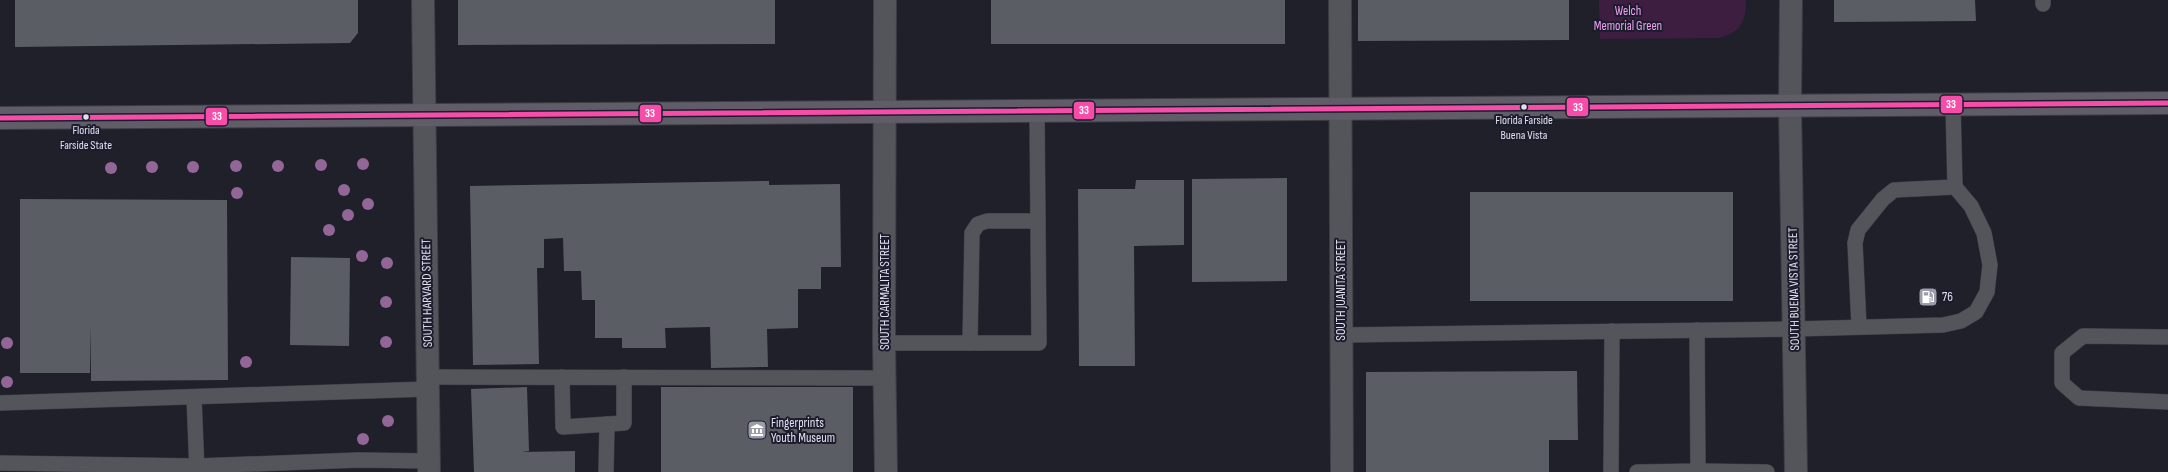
<svg xmlns="http://www.w3.org/2000/svg" width="2168" height="472" font-family="'Sofia Sans Condensed',sans-serif">
<rect width="100%" height="100%" fill="#20202a"/>
<path fill="#3e1e40" d="M 1599,0 L 1746,0 C 1746,22 1740,33 1718,38 L 1600,39 Z"/>
<g fill="#5b5d65">
<path d="M 15,0 L 358,0 L 358,33 L 350,43 L 15,47 Z"/>
<path d="M 458,0 L 775,0 L 775,44 L 458,45 Z"/>
<rect x="991" y="0" width="294" height="44"/>
<path d="M 1358,0 L 1569,0 L 1569,40 L 1358,41 Z"/>
<path d="M 1834,0 L 1975,0 L 1976,21 L 1834,22 Z"/>
<path d="M 1287,178 L 1287,281 L 1192,282 L 1192,179 Z"/>
<path d="M 1136,180 L 1184,180 L 1184,245 L 1134,246 L 1135,366 L 1079,366 L 1078,189 L 1135,189 Z"/>
<path d="M 769,181 L 769,185 L 840,184 L 841,267 L 821,267 L 821,289 L 798,289 L 798,328 L 767,329 L 768,367 L 711,368 L 710,327 L 665,328 L 666,348 L 622,348 L 622,338 L 595,338 L 595,300 L 582,300 L 581,271 L 564,271 L 563,238 L 544,239 L 544,268 L 537,268 L 539,364 L 473,365 L 470,186 Z"/>
<rect x="1470" y="192" width="263" height="109"/>
<path d="M 20,199 L 227,200 L 228,380 L 91,381 L 91,325 L 90,373 L 20,373 Z"/>
<path d="M 291,257 L 350,258 L 349,346 L 290,345 Z"/>
<path d="M 1577,371 L 1578,440 L 1549,440 L 1549,472 L 1366,472 L 1366,372 Z"/>
<path d="M 527,387 L 529,451 L 522,452 L 575,451 L 575,472 L 474,472 L 471,389 Z"/>
<rect x="661" y="387" width="192" height="85"/>
</g>
<g fill="none" stroke-linecap="round" stroke-linejoin="round">
<g stroke="#3d3d46" stroke-width="16">
<g id="service">
<path d="M 2043,0 L 2043,4"/>
<path d="M 1859,326 L 1855,243 L 1858,230 L 1883,199 L 1894,190 L 1955,187"/>
<path d="M 1342,335 L 1795,329 L 1943,325 L 1961,321 L 1976,312 L 1987,292 L 1990,265 L 1984,233 L 1971,206 L 1955,187 L 1953,104"/>
<path d="M 2168,337 L 2083,336 L 2062,353 L 2062,383 L 2079,398 L 2168,402"/>
<path d="M 884,343 L 1039,343 L 1037,110"/>
<path d="M 970,343 L 972,233 L 978,224 L 987,221 L 1038,221"/>
<path d="M 428,377 L 885,378"/>
<path d="M 562,377 L 563,427 L 624,423 L 624,377"/>
<path d="M 194,397 L 197,472"/>
<path d="M 0,403 L 428,389"/>
<path d="M 0,463 L 197,466 L 359,460 L 429,461"/>
<path d="M 1698,471 L 1767,472"/>
<path d="M 606,472 L 607,424"/>
<path d="M 1611,472 L 1612,331"/>
<path d="M 1637,472 L 1698,471 L 1697,330"/>
</g>
</g>
<g stroke="#3d3d46" stroke-width="24">
<g id="minor">
<path d="M 423,0 L 429,472"/>
<path d="M 885,0 L 884,343 L 886,472"/>
<path d="M 1340,0 L 1342,472"/>
<path d="M 1790,105 L 1791,0"/>
</g>
</g>
<g stroke="#3d3d46" stroke-width="24">
<path id="tertiary" d="M 1790,105 L 1796,472"/>
</g>
<g stroke="#3d3d46" stroke-width="24">
<path id="primary" d="M 0,118 L 2168,103"/>
</g>
<use href="#service" stroke="#54545b" stroke-width="15"/>
<use href="#minor" stroke="#54545b" stroke-width="22"/>
<use href="#tertiary" stroke="#54545b" stroke-width="22"/>
<use href="#primary" stroke="#605d69" stroke-width="22"/>
<g stroke="#1d1c2e" stroke-width="8">
<path id="bus-1" d="M 0,118 L 2168,103"/>
</g>
<use href="#bus-1" stroke="#f54da8" stroke-width="5"/>
</g>
<g fill="#926697">
<circle cx="363" cy="164" r="6"/>
<circle cx="321" cy="165" r="6"/>
<circle cx="236" cy="166" r="6"/>
<circle cx="278" cy="166" r="6"/>
<circle cx="152" cy="167" r="6"/>
<circle cx="193" cy="167" r="6"/>
<circle cx="111" cy="168" r="6"/>
<circle cx="344" cy="190" r="6"/>
<circle cx="237" cy="193" r="6"/>
<circle cx="368" cy="204" r="6"/>
<circle cx="348" cy="215" r="6"/>
<circle cx="329" cy="230" r="6"/>
<circle cx="362" cy="256" r="6"/>
<circle cx="387" cy="263" r="6"/>
<circle cx="386" cy="302" r="6"/>
<circle cx="386" cy="342" r="6"/>
<circle cx="7" cy="343" r="6"/>
<circle cx="246" cy="362" r="6"/>
<circle cx="7" cy="382" r="6"/>
<circle cx="388" cy="421" r="6"/>
<circle cx="363" cy="439" r="6"/>
</g>
<defs>
<g id="fuel-square" transform="scale(1)"><rect x="-9" y="-9" width="18" height="18" rx="4" fill="#9d9da9" stroke="#1d1c2e"/><path d="M-5.5-6h7V0h2V4h1.3V-2.5L3-4.5l.8-.8L6-3V5H2.5V1h-1V6h-7ZM-4.2-4.7v3.2H.2V-4.7Z" fill="#fff"/></g>
<g id="museum-square" transform="scale(1)"><rect x="-9" y="-9" width="18" height="18" rx="4" fill="#9d9da9" stroke="#1d1c2e"/><path d="M0-6L6-3V-2H-6V-3ZM-5-1h2V3h-2ZM-1-1h2V3h-2ZM3-1h2V3H3ZM-6 4H6V6H-6Z" fill="#fff"/></g>
</defs>
<g fill-rule="evenodd">
<use href="#fuel-square" x="1928" y="297"/>
<use href="#museum-square" x="757" y="430"/>
</g>
<g fill="#e0e1ed" stroke="#1d1c2e" stroke-width="1.5">
<circle cx="1524" cy="107" r="3.5"/>
<circle cx="86" cy="117" r="3.5"/>
</g>
<g text-anchor="middle" dominant-baseline="central" stroke-width="4" stroke-linejoin="round" paint-order="stroke">
<g font-size="12" fill="#e0e1ed" stroke="#1d1c2e">
<text x="1524" y="120">Florida Farside<tspan x="1524" dy="15">Buena Vista</tspan></text>
<text x="86" y="130">Florida<tspan x="86" dy="15">Farside State</tspan></text>
</g>
<g font-size="13" fill="#efa0f1" stroke="#1d1c2e">
<text x="1628" y="11">Welch<tspan x="1628" dy="15">Memorial Green</tspan></text>
</g>
<g font-size="13" fill="#e0e1ed" stroke="#1d1c2e">
<text transform="translate(1794 289) rotate(-91)">SOUTH BUENA VISTA STREET</text>
<text transform="translate(1341 290) rotate(-90)">SOUTH JUANITA STREET</text>
<text transform="translate(885 292) rotate(-90)">SOUTH CARMALITA STREET</text>
<text transform="translate(427 293) rotate(-91)">SOUTH HARVARD STREET</text>
</g>
<g font-size="13" fill="#e0e1ed" stroke="#1d1c2e" text-anchor="start">
<text x="1942" y="297">76</text>
<text x="771" y="423">Fingerprints<tspan x="771" dy="15">Youth Museum</tspan></text>
</g>
</g>
<g stroke="#1d1c2e" stroke-width="1.5">
<rect x="1940" y="95" width="23" height="19" rx="4" fill="#f54da8"/>
<rect x="1566" y="97" width="23" height="20" rx="4" fill="#f54da8"/>
<rect x="1073" y="101" width="22" height="19" rx="4" fill="#f54da8"/>
<rect x="639" y="104" width="23" height="19" rx="4" fill="#f54da8"/>
<rect x="205" y="107" width="23" height="19" rx="4" fill="#f54da8"/>
</g>
<g font-size="11" text-anchor="middle" font-weight="bold" fill="#fff">
<text x="1951" y="108">33</text>
<text x="1578" y="111">33</text>
<text x="1084" y="114">33</text>
<text x="650" y="117">33</text>
<text x="217" y="120">33</text>
</g>
</svg>
